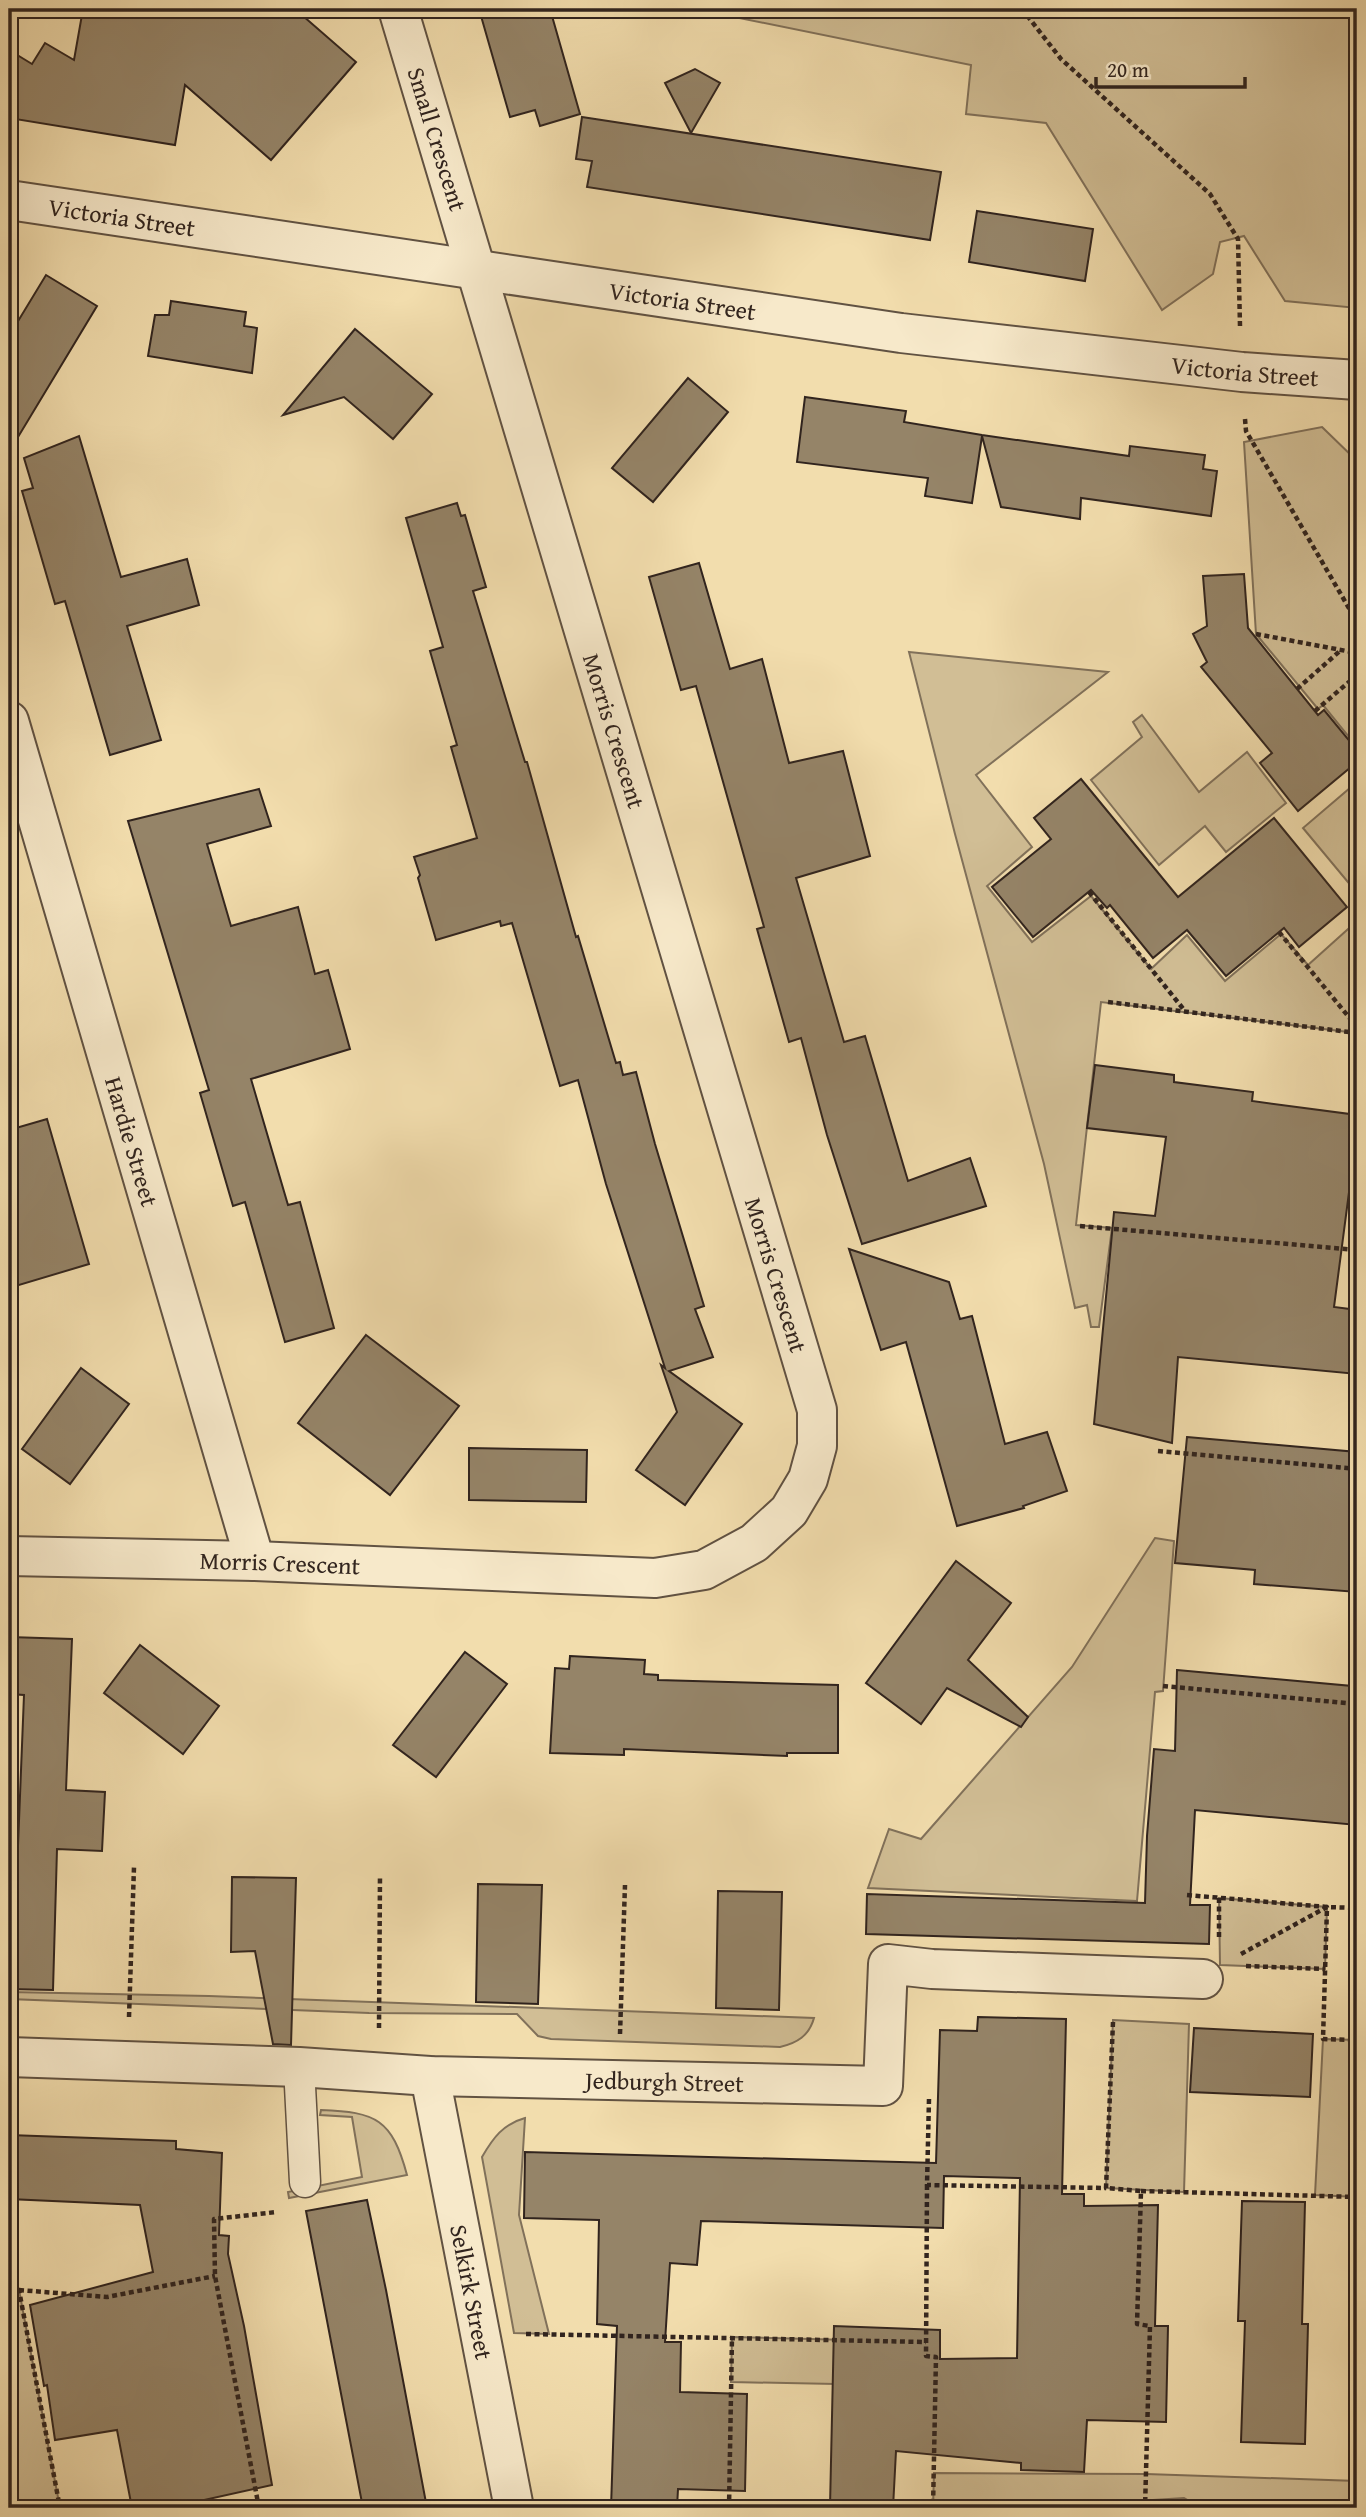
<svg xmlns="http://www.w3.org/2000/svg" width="1366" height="2517" font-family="'Gentium Book Plus',serif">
<rect width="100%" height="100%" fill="#f2ddad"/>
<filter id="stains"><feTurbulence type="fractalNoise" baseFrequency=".00286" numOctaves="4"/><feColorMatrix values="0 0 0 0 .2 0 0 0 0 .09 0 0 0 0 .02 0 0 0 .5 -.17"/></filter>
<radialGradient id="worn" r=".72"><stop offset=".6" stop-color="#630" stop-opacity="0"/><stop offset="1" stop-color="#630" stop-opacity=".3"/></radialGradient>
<g fill="#d1be95" stroke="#81715a" stroke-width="2">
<path d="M 695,9 L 1344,9 L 1357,27 L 1357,308 L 1285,301 L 1244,236 L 1220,242 L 1213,274 L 1162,310 L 1046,123 L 966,114 L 971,65 Z"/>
<path d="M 1322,427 L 1357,461 L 1357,747 L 1323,705 L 1318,709 L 1256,634 L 1244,442 Z"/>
<path d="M 909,652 L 1108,672 L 976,775 L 1032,847 L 987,886 L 1032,942 L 1091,896 L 1151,969 L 1187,935 L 1225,981 L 1281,934 L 1308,965 L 1357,921 L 1357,1033 L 1101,1002 L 1076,1225 L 1112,1228 L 1099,1327 L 1091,1327 L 1087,1305 L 1075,1308 L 1044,1164 L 955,834 Z"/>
<path d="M 1142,715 L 1199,792 L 1247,752 L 1286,803 L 1226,852 L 1205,826 L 1159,865 L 1091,780 L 1142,737 L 1133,722 Z"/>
<path d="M 1357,782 L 1357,893 L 1303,828 Z"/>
<path d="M 1155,1538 L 1174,1541 L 1163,1691 L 1155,1692 L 1137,1901 L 868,1888 L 889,1829 L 921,1839 L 1072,1667 Z"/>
<path d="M 1219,1898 L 1327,1907 L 1325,1969 L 1220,1965 Z"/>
<path d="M 9,1992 L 209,1996 L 814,2018 C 809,2036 797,2043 780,2047 L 551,2039 L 538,2036 L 517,2014 L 369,2013 L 9,1999 Z"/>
<path d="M 1113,2020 L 1189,2024 L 1184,2192 L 1106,2188 Z"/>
<path d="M 1323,2039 L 1357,2040 L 1357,2197 L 1315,2195 Z"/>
<path d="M 321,2110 C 376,2112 392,2119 407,2175 L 289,2198 L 288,2192 L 362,2177 L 352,2117 L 320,2115 Z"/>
<path d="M 525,2118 L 519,2215 L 549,2334 L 514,2333 L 482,2157 C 493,2138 503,2124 525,2118 Z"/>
<path d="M 9,2289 L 19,2290 L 60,2508 L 9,2508 Z"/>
<path d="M 732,2337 L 926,2342 L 935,2386 L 731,2382 Z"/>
<path d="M 934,2473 L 1146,2474 L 1357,2481 L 1357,2508 L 1201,2508 L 1184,2498 L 1028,2508 L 933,2508 Z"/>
</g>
<g fill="#958468" stroke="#31241e" stroke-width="2">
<path d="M 83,9 L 295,9 L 356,62 L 271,160 L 185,85 L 175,145 L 9,118 L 9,50 L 32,64 L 45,43 L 74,60 Z"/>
<path d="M 479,9 L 550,9 L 580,114 L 540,126 L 535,110 L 510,117 Z"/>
<path d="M 695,69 L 720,83 L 691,133 L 665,83 Z"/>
<path d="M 582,117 L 941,172 L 930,240 L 587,187 L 592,161 L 576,159 Z"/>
<path d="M 977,211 L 1093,229 L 1085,281 L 969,262 Z"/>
<path d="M 46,275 L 97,306 L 9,452 L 9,336 Z"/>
<path d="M 171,301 L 246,312 L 244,326 L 257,328 L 252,373 L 148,356 L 155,315 L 169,315 Z"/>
<path d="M 355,329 L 432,394 L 393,439 L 344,397 L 283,415 Z"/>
<path d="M 688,378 L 728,412 L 653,502 L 612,468 Z"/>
<path d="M 805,397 L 906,411 L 904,422 L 982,435 L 1129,456 L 1130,446 L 1205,455 L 1203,469 L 1217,471 L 1211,516 L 1081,498 L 1080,519 L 1001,507 L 982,436 L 972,503 L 925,496 L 928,478 L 797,462 Z"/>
<path d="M 79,436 L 121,577 L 187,559 L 199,605 L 127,626 L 161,740 L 110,755 L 65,601 L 55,604 L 22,491 L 33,488 L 24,458 Z"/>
<path d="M 457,503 L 461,516 L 465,515 L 486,587 L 473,591 L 525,762 L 527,762 L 576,937 L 578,936 L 616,1063 L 620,1062 L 623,1075 L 636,1072 L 655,1144 L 704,1306 L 695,1309 L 713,1357 L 669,1371 L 742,1424 L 685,1505 L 636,1470 L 677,1412 L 661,1365 L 665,1368 L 606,1184 L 578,1080 L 560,1086 L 512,923 L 501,926 L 500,921 L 436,940 L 418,878 L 420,875 L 414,857 L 477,838 L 451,747 L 457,745 L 430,651 L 443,647 L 406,518 Z"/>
<path d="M 699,563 L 730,669 L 762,659 L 789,763 L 843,751 L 870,856 L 796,878 L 844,1042 L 865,1036 L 908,1181 L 970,1158 L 986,1206 L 862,1244 L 827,1135 L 801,1038 L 789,1042 L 757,929 L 764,927 L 696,686 L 681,690 L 649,577 Z"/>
<path d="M 1244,574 L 1248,628 L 1318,715 L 1324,710 L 1357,750 L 1357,762 L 1298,811 L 1260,763 L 1272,753 L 1201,667 L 1207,662 L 1193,634 L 1207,626 L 1203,576 Z"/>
<path d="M 1081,779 L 1178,897 L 1274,818 L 1347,907 L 1299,947 L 1284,928 L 1226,976 L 1187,930 L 1153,958 L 1110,905 L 1107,908 L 1091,890 L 1033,937 L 992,887 L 1051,839 L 1034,818 Z"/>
<path d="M 259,789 L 271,826 L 207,844 L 231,926 L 298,907 L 315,974 L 328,970 L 350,1049 L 251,1079 L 288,1205 L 300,1202 L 334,1328 L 285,1342 L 245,1202 L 233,1206 L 200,1093 L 209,1090 L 128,821 Z"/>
<path d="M 1095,1065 L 1174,1075 L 1174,1082 L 1253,1092 L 1252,1101 L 1357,1115 L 1357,1178 L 1351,1177 L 1334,1307 L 1357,1310 L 1357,1374 L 1178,1357 L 1172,1443 L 1094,1424 L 1114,1212 L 1155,1216 L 1166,1137 L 1087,1128 Z"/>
<path d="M 47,1119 L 89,1264 L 9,1288 L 9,1130 Z"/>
<path d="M 849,1249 L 949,1282 L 960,1319 L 972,1316 L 1005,1444 L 1047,1432 L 1067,1491 L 1023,1506 L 1024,1508 L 957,1526 L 906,1342 L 881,1350 Z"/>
<path d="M 366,1335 L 459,1406 L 390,1495 L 298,1423 Z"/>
<path d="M 81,1368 L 129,1404 L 70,1484 L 22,1449 Z"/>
<path d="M 1187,1437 L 1357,1452 L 1353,1529 L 1357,1529 L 1357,1592 L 1254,1584 L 1255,1570 L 1175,1563 Z"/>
<path d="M 469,1448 L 587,1450 L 586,1502 L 469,1500 Z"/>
<path d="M 956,1561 L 1011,1603 L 968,1660 L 1028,1717 L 1021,1727 L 947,1688 L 921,1724 L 866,1683 Z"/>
<path d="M 9,1637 L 72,1639 L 66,1790 L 105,1792 L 102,1851 L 57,1849 L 53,1990 L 9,1989 L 9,1871 L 17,1871 L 24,1695 L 9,1694 Z"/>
<path d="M 140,1645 L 219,1706 L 183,1754 L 104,1693 Z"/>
<path d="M 465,1652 L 507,1684 L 436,1777 L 393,1745 Z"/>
<path d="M 570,1656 L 645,1660 L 644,1674 L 658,1675 L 658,1680 L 838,1685 L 838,1753 L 787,1753 L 787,1756 L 624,1749 L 624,1755 L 550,1753 L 555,1668 L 569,1669 Z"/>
<path d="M 1177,1670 L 1352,1686 L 1351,1760 L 1357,1760 L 1357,1825 L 1195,1810 L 1190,1905 L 1210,1905 L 1209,1944 L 866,1934 L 867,1894 L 1145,1903 L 1147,1836 L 1154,1749 L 1175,1751 Z"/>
<path d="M 232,1877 L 296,1878 L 291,2045 L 273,2044 L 255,1951 L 231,1952 Z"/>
<path d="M 478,1884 L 542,1885 L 538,2004 L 476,2002 Z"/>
<path d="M 718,1891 L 782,1892 L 779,2010 L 716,2008 Z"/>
<path d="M 978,2017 L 1066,2019 L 1062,2194 L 1084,2194 L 1084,2206 L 1158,2205 L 1155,2326 L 1168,2326 L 1166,2422 L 1087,2420 L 1084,2472 L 1021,2470 L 1021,2463 L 896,2451 L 893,2508 L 830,2507 L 834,2326 L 940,2330 L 940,2359 L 1017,2358 L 1020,2178 L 944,2176 L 943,2228 L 701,2221 L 697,2265 L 670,2263 L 665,2342 L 681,2342 L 680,2392 L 747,2394 L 745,2491 L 678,2489 L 677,2508 L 611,2508 L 617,2326 L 597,2324 L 599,2220 L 524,2218 L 525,2152 L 936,2163 L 940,2030 L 977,2031 Z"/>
<path d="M 1194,2028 L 1313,2034 L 1310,2097 L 1190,2092 Z"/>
<path d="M 9,2135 L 176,2141 L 176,2149 L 222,2153 L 219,2235 L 229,2236 L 228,2254 L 244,2326 L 272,2485 L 195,2502 L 196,2508 L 132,2508 L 117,2430 L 55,2440 L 47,2385 L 44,2386 L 30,2305 L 153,2272 L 140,2205 L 9,2199 Z"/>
<path d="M 367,2200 L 386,2290 L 427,2508 L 363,2508 L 333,2352 L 306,2211 Z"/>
<path d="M 1242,2201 L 1305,2202 L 1302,2324 L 1308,2324 L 1305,2444 L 1241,2442 L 1245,2321 L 1238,2321 Z"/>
</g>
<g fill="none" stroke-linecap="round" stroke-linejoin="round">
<g stroke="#615242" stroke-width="33">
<path id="lane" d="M 299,2067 L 305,2182"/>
</g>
<g stroke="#615242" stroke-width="42">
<g id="street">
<path id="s1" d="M 9,200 L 901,333 L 1242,372 L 1357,380"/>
<path id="s2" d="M 9,721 L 255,1561"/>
<path id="s3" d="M 9,1556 L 255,1561 L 655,1578 L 704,1570 L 754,1543 L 789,1511 L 808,1479 L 817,1446 L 817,1410 L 398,9"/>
<path id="s4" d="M 9,2057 L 299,2067 L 430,2076 L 883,2086 L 888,1964 L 932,1969 L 1203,1979"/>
<path id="s5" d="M 430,2076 L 514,2508"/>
</g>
</g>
<g stroke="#31241e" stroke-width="4.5" stroke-dasharray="5 3.5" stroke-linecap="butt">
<path d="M 1022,9 L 1061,59 L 1210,194 L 1238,239 L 1240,326"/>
<path d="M 1245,419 L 1246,431 L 1357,622"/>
<path d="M 1256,634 L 1357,653"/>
<path d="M 1297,689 L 1341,650"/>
<path d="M 1315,711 L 1357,675"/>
<path d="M 1089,892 L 1185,1011"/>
<path d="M 1279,932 L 1357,1027"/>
<path d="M 1108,1002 L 1357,1033"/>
<path d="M 1080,1226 L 1357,1250"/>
<path d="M 1158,1451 L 1357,1469"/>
<path d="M 1163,1686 L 1357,1704"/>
<path d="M 1187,1895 L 1327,1907 L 1323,2039 L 1357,2040"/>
<path d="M 1219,1898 L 1219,1939"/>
<path d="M 1241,1954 L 1327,1907 L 1357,1908"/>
<path d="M 1246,1966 L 1325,1969"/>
<path d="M 129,2017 L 134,1867"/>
<path d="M 1113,2022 L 1106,2188 L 1141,2191 L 1137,2324 L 1150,2326 L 1145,2508"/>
<path d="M 379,2028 L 380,1875"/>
<path d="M 620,2034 L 625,1885"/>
<path d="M 929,2099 L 927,2185 L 1106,2188"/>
<path d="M 927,2185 L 926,2356 L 936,2357 L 933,2508"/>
<path d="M 1141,2191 L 1357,2197"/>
<path d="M 9,2289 L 19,2290 L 60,2508"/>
<path d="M 19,2290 L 107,2297 L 215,2276"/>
<path d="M 526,2334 L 926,2342"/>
<path d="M 259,2508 L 215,2276 L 214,2219 L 277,2212"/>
<path d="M 729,2508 L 732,2337"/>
</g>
<use href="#lane" stroke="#f7e9ca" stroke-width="30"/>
<use href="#street" stroke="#f7e9ca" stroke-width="38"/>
</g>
<g text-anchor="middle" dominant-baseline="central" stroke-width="5" stroke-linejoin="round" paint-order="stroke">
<g font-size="24" fill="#31241e" stroke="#f7e9ca">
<text transform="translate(437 139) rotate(73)">Small Crescent</text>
<text stroke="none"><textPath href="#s1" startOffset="114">Victoria Street</textPath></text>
<text stroke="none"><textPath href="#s1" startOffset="681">Victoria Street</textPath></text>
<text stroke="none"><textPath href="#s1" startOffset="1248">Victoria Street</textPath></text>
<text transform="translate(614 731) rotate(73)">Morris Crescent</text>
<text stroke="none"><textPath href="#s2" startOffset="438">Hardie Street</textPath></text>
<text transform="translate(776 1275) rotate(73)">Morris Crescent</text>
<text stroke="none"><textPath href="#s3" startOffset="271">Morris Crescent</textPath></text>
<text stroke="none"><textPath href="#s4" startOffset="656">Jedburgh Street</textPath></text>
<text stroke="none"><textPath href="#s5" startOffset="220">Selkirk Street</textPath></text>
</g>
</g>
<rect width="1366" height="2517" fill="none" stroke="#f2ddad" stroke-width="35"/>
<rect x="10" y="10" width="1345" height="2496" fill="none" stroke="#31241e" stroke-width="3.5"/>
<rect x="18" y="18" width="1331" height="2482" fill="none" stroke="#31241e" stroke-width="2"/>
<path d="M1096 77v10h149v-10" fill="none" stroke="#31241e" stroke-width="3.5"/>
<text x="1107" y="77" font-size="21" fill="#31241e" stroke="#f7e9ca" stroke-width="5" paint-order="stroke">20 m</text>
<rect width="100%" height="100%" filter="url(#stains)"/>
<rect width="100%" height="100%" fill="url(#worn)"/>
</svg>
